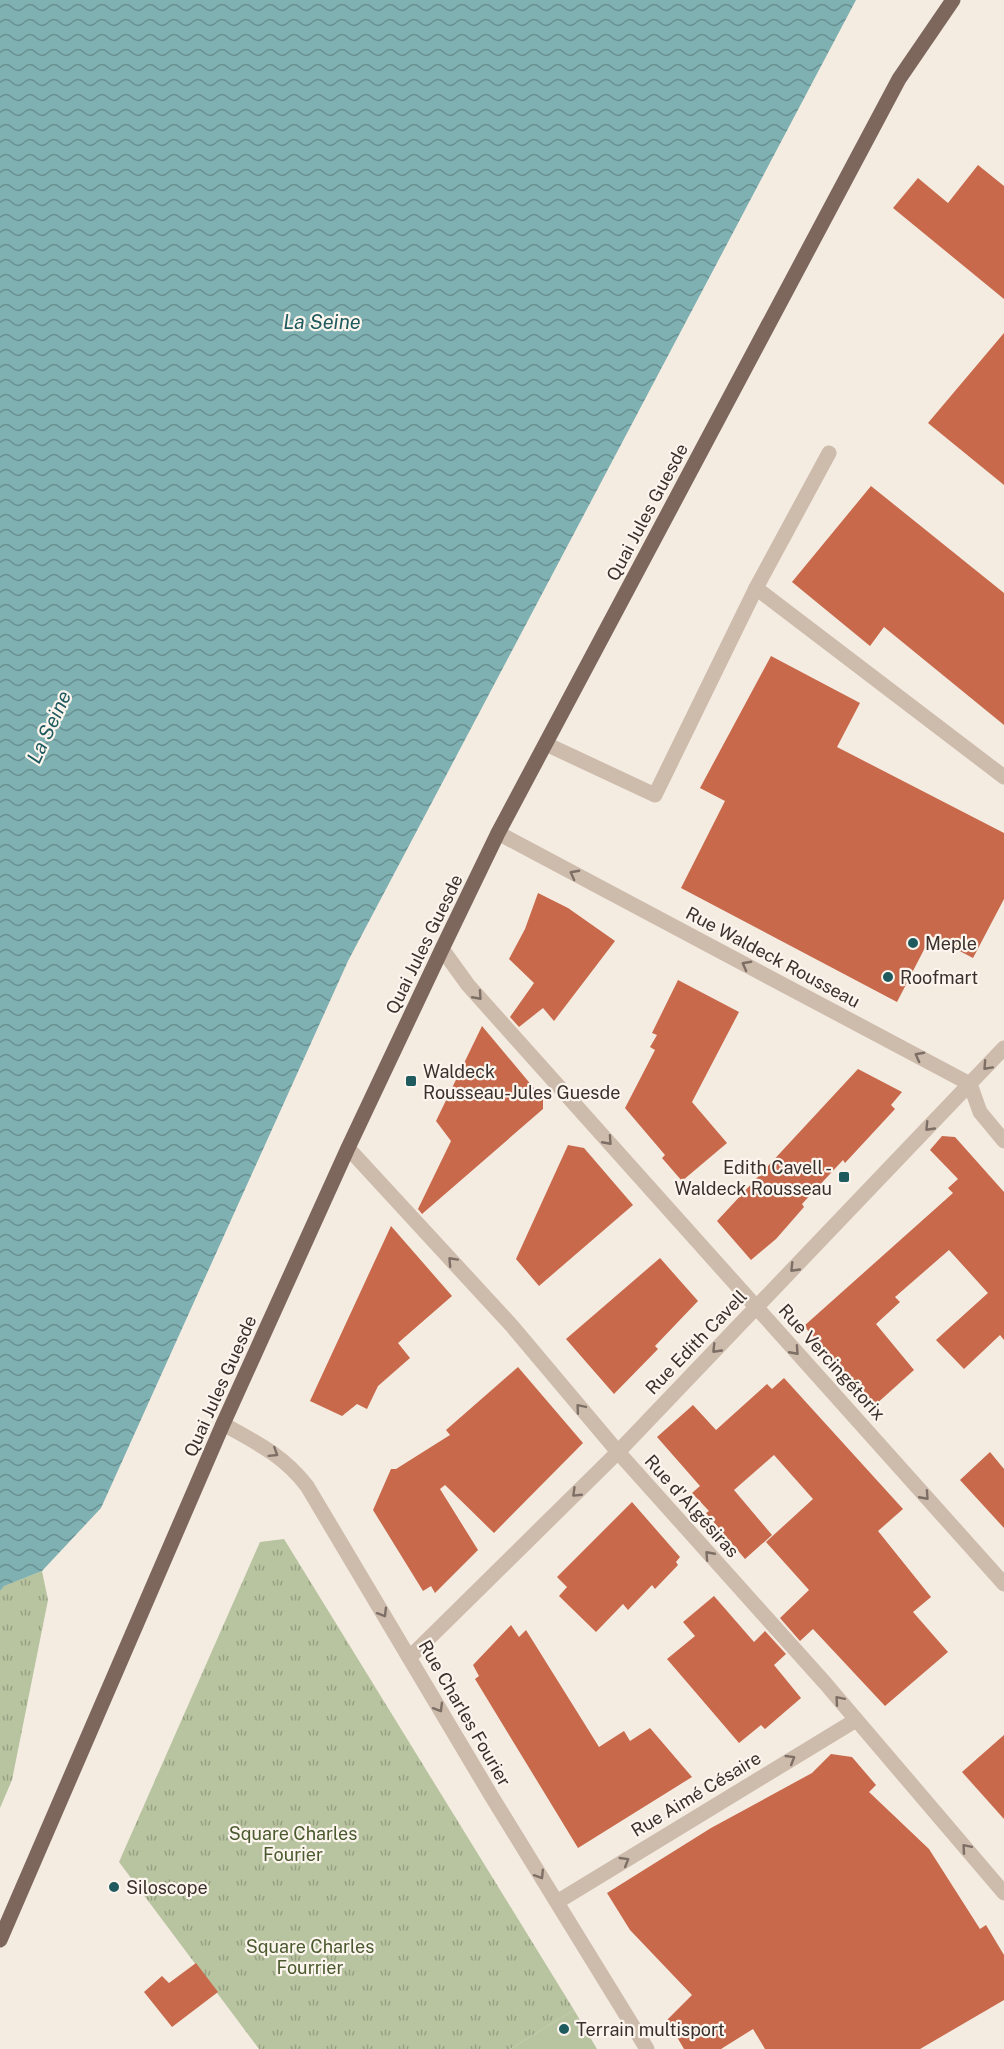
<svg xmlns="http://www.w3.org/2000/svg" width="1004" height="2049" font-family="'Public Sans',sans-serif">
<defs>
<pattern id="grass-tufts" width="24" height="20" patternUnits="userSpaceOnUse" patternTransform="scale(1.5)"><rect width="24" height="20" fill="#b8c4a0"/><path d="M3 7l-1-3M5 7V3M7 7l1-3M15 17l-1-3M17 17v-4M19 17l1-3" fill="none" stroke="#97a083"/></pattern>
<pattern id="water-waves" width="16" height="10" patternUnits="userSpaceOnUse" patternTransform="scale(1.5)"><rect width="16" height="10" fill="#7fb0b2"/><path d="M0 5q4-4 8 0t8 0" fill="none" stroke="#699091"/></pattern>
</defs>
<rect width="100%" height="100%" fill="#f4ebe1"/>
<g fill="url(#grass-tufts)">
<path d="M 284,1539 L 574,2010 L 510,2049 L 259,2049 L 119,1862 L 260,1542 Z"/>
<path d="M 42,1571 L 48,1600 L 12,1780 L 0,1808 L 0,1591 L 3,1586 Z"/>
</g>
<path fill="#b8c4a0" d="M 574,2010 L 597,2049 L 510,2049 Z"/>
<path fill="url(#water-waves)" d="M 0,0 L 856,0 L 348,961 L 101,1508 L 42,1571 L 4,1586 L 0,1591 Z"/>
<g fill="#c8694b">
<path d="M 978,165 L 1004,186 L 1004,299 L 893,208 L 918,178 L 948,203 Z"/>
<path d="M 1004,333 L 1004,485 L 928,423 Z"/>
<path d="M 871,486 L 1004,593 L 1004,725 L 884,627 L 870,646 L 792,582 Z"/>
<path d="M 771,656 L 860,703 L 837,747 L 1004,833 L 1004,899 L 973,958 L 931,936 L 897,1002 L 681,888 L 725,801 L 700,788 Z"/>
<path d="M 538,893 L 568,908 L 615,941 L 554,1021 L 543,1008 L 519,1027 L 510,1017 L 534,983 L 509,959 L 525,929 Z"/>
<path d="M 678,980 L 739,1012 L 692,1102 L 727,1143 L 682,1181 L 662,1158 L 665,1155 L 625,1108 L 655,1050 L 650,1047 L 657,1035 L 652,1033 Z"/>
<path d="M 482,1026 L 543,1099 L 543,1109 L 422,1214 L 418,1209 L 451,1141 L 436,1121 Z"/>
<path d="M 858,1069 L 902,1092 L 891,1105 L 895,1109 L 845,1163 L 843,1160 L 802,1204 L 804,1207 L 776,1239 L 751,1260 L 717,1221 Z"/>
<path d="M 942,1136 L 955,1137 L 1004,1192 L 1004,1340 L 1000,1335 L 964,1369 L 936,1340 L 988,1293 L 949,1250 L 895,1297 L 900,1302 L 876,1324 L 914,1370 L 874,1406 L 804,1326 L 953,1193 L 948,1188 L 958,1179 L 930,1150 Z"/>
<path d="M 568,1145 L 584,1148 L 633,1205 L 539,1286 L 516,1259 Z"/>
<path d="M 391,1226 L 452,1296 L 398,1343 L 410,1358 L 378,1386 L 367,1409 L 357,1404 L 342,1416 L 310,1401 Z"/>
<path d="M 660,1258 L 698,1301 L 655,1346 L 658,1349 L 614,1394 L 566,1339 Z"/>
<path d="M 518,1367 L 583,1443 L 494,1533 L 445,1485 L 440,1489 L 478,1550 L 435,1593 L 431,1586 L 423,1591 L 373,1510 L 391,1469 L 396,1469 L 450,1435 L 446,1430 Z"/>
<path d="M 784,1378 L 903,1509 L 878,1531 L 931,1597 L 913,1612 L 948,1652 L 885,1706 L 813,1629 L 800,1641 L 780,1618 L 809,1590 L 766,1542 L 813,1499 L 774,1455 L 734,1490 L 772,1535 L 745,1559 L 706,1513 L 709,1511 L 692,1493 L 700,1486 L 657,1437 L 693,1405 L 716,1430 L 767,1384 L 772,1389 Z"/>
<path d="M 990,1452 L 1004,1469 L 1004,1528 L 960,1480 Z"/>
<path d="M 632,1502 L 680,1557 L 676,1562 L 678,1565 L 655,1589 L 652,1585 L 628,1610 L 623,1604 L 596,1632 L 559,1596 L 567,1587 L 557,1577 Z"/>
<path d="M 714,1596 L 754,1642 L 765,1631 L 786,1654 L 774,1665 L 801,1698 L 765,1729 L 761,1725 L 739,1743 L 667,1659 L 695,1636 L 683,1622 Z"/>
<path d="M 511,1625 L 519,1637 L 526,1630 L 599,1747 L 624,1731 L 630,1741 L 650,1728 L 692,1777 L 578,1848 L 475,1679 L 479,1676 L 473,1665 Z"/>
<path d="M 1004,1735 L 1004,1819 L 962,1772 Z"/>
<path d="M 831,1754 L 852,1757 L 876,1785 L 869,1792 L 929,1849 L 980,1929 L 986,1925 L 1004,1955 L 1004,2000 L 920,2049 L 765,2049 L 753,2029 L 721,2049 L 684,2049 L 667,2020 L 692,1995 L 630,1930 L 607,1893 L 711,1828 L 812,1773 Z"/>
<path d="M 196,1963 L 218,1992 L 172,2027 L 144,1992 L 162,1976 L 169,1983 Z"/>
</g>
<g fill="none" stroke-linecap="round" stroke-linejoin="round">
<g stroke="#cdbbac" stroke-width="15">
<path d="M 756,588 L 829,453"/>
<path d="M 546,744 L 655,795 L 756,588 L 1004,777"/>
<path d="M 498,833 L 970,1084 L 980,1112 L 1004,1141"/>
<path d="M 442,949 L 468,985 L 1004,1584"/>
<path d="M 348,1148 L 512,1326 L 618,1452 L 825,1683 L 1004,1893"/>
<path d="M 223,1424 C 257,1443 283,1455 307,1486 L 492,1797 L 647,2049"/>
<path d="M 410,1657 L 618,1452 L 1004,1048"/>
<path d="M 557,1902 L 856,1720"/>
</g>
<path stroke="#7d675c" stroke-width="15" d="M 0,1940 L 223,1424 L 348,1148 L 442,949 L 498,833 L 899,79 L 953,0"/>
</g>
<defs><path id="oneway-chevron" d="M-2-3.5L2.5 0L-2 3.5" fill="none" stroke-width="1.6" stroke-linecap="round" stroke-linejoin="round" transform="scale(1.5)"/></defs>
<g stroke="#7d6f65">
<use href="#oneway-chevron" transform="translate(574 874) rotate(-152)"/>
<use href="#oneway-chevron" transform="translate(746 965) rotate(-152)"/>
<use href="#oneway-chevron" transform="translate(478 996) rotate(48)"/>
<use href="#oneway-chevron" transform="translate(919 1056) rotate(-152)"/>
<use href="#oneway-chevron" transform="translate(987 1066) rotate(133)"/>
<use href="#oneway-chevron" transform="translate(929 1127) rotate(134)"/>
<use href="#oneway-chevron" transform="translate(608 1141) rotate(48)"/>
<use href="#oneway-chevron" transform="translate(452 1261) rotate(-133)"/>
<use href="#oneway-chevron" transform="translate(794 1268) rotate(134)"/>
<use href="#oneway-chevron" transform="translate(716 1349) rotate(134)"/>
<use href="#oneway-chevron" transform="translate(795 1351) rotate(48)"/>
<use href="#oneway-chevron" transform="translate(580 1408) rotate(-130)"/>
<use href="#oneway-chevron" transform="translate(274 1453) rotate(32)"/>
<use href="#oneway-chevron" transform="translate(576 1493) rotate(136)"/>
<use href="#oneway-chevron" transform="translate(925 1496) rotate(48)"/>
<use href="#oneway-chevron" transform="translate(709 1555) rotate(-132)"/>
<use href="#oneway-chevron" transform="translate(383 1613) rotate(59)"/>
<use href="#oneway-chevron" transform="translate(839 1700) rotate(-131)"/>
<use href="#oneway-chevron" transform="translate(439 1708) rotate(59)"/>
<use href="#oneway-chevron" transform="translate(791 1759) rotate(-31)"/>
<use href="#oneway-chevron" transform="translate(966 1848) rotate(-131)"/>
<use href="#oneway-chevron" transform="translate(625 1861) rotate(-31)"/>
<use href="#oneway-chevron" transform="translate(540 1875) rotate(58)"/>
</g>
<g fill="#1f5a5e" stroke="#fbf5ee" stroke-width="2">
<circle cx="913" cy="943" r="6"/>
<circle cx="888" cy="977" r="6"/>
<rect x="405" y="1075" width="12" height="12" rx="3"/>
<rect x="838" y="1171" width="12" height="12" rx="3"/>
<circle cx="114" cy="1887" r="6"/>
<circle cx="564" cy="2029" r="6"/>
</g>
<g text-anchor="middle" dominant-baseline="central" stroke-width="4.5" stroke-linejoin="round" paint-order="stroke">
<g font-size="18" fill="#3b302b" stroke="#fbf5ee">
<text transform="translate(647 512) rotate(-62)">Quai Jules Guesde</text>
<text transform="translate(424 944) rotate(-64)">Quai Jules Guesde</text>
<text transform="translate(773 957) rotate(28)">Rue Waldeck Rousseau</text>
<text transform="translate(696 1342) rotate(-46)">Rue Edith Cavell</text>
<text transform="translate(832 1362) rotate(48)">Rue Vercingétorix</text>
<text transform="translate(220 1386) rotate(-66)">Quai Jules Guesde</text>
<text transform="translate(692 1506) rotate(48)">Rue d'Algésiras</text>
<text transform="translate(465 1713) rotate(60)">Rue Charles Fourier</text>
<text transform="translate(696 1794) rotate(-31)">Rue Aimé Césaire</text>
</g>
<g font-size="18" fill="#3b302b" stroke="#fbf5ee" text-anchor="start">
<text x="925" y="943">Meple</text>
<text x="900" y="977">Roofmart</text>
<text x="423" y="1071">Waldeck<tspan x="423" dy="21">Rousseau-Jules Guesde</tspan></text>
<text x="832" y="1167" text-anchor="end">Edith Cavell -<tspan x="832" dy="21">Waldeck Rousseau</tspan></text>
<text x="126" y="1887">Siloscope</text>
<text x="576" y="2029">Terrain multisport</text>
</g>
<g font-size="18" fill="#4a5a2e" stroke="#fbf5ee">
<text x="293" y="1833">Square Charles<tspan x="293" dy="21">Fourier</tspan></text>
<text x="310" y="1946">Square Charles<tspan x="310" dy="21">Fourrier</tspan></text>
</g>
<g font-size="20" font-style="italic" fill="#1f5a5e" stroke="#fbf5ee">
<text x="322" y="322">La Seine</text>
<text transform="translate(49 727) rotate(-65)">La Seine</text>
</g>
</g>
</svg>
